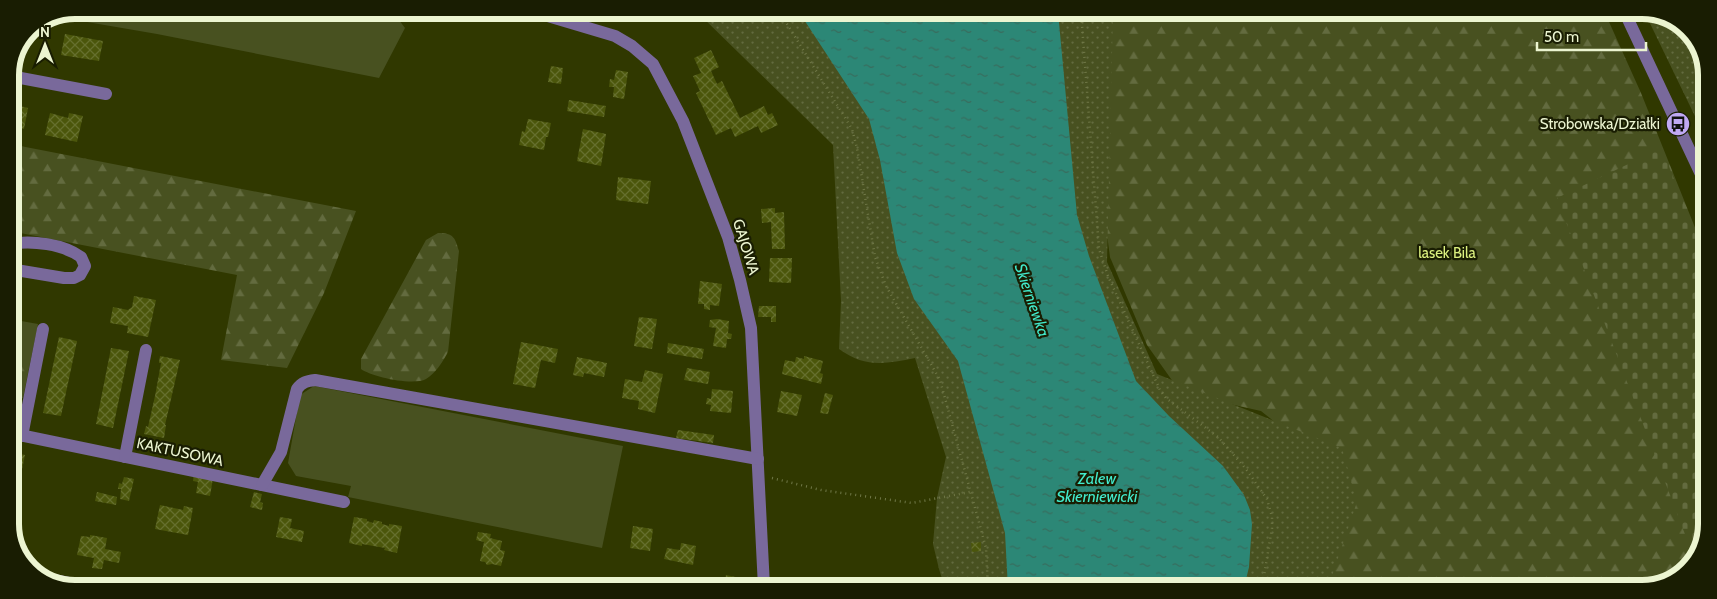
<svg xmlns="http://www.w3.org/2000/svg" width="1717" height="599" font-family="Cabin,sans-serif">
<defs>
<pattern id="forest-firs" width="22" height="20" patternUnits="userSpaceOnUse" patternTransform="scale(1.25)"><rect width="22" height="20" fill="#485120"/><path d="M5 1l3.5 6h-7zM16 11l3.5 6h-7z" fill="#636b3f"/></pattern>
<pattern id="cemetery-stones" width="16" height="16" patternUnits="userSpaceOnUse" patternTransform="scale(1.25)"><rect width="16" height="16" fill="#485120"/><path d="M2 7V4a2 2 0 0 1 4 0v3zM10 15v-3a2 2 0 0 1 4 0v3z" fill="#636b3f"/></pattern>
<pattern id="park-dots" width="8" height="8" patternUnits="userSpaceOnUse" patternTransform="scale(1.25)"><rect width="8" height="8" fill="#485120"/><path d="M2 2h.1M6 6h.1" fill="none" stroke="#636b3f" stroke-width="1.8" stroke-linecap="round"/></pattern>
<pattern id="water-ripples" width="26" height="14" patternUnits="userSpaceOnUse" patternTransform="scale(1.25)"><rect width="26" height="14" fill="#2c8776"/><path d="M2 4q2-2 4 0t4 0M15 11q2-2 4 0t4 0" fill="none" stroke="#386c5d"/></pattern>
<pattern id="building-cross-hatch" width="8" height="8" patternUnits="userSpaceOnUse" patternTransform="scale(1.25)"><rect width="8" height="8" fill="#4b560b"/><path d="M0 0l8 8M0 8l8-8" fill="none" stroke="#656f2e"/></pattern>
</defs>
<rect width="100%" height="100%" fill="#303800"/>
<g fill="#485120">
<path d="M 75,10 L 396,11 L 396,16 L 405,28 L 379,78 L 157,34 L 58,17 Z"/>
<path d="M 10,319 L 38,324 L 23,398 L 10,402 L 10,398 L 13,398 L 18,357 L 13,348 L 10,347 Z"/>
<path d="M 314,386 L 623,446 L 602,548 L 348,497 L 351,486 L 296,476 L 288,463 L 300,395 Z"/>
</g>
<g fill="url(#forest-firs)">
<path d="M 1105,12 L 1605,13 L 1641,93 L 1706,255 L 1704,545 L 1681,576 L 1642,589 L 1312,588 L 1330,466 L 1261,411 L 1181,393 L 1147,345 L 1110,257 L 1099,173 Z"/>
<path d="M 10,144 L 356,211 L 324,293 L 287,368 L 221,360 L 237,275 L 10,231 Z"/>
<path d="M 438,233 C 454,233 455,238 459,251 L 448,352 C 443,361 436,373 426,379 C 413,386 372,377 361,369 L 361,359 L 426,240 Z"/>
<path d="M 10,347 C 17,350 15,356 26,360 L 23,392 L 10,398 Z"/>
</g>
<path fill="url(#cemetery-stones)" d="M 1662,148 L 1706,263 L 1704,545 L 1694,558 L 1557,198 Z"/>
<g fill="url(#park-dots)">
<path d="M 696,11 L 1113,12 L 1107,262 L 1157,374 L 1342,448 L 1357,502 L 1328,588 L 945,588 L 939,569 L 933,544 L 937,498 L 946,457 L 915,358 C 885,364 865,368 839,349 L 841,301 L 833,145 Z"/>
<path d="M 1645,13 L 1663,13 L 1693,35 L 1707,70 L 1706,139 Z"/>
</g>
<path fill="url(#water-ripples)" d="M 799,12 L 1058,12 L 1077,215 L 1089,256 L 1136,381 L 1169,416 L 1223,466 L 1244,495 L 1250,510 L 1252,524 L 1249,567 L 1244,588 L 1008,588 L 1005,533 L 958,361 L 914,299 L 897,253 L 880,160 L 869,119 Z"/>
<g fill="url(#building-cross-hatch)">
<path d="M 65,34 L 103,41 L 99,61 L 61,55 Z"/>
<path d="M 711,50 L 719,67 L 711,71 L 717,84 L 722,81 L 740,118 L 764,106 L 768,115 L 772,113 L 778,125 L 761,133 L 758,126 L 735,137 L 731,128 L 716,135 L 696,93 L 700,91 L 693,76 L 701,73 L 694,58 Z"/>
<path d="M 551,66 L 563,68 L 561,84 L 548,82 Z"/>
<path d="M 616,70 L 628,72 L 624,99 L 613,97 L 614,87 L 609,87 L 610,79 L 614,80 Z"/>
<path d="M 13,98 L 22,100 L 20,106 L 28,108 L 24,129 L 16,127 L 16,131 L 10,130 L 10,101 L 13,102 Z"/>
<path d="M 569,100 L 606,106 L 604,117 L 567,111 Z"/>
<path d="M 50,113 L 68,118 L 69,113 L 83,116 L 77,142 L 45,135 Z"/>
<path d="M 528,119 L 551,123 L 548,137 L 546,137 L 544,150 L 519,145 L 522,131 L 525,132 Z"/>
<path d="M 583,129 L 606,134 L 601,166 L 577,161 Z"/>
<path d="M 618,177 L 651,181 L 648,204 L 616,200 Z"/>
<path d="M 775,208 L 775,213 L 784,212 L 785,249 L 772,249 L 771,222 L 762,223 L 761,209 Z"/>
<path d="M 770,258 L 792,258 L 791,283 L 769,282 Z"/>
<path d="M 700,281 L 722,284 L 719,306 L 710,305 L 710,310 L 704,309 L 704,304 L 698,304 Z"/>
<path d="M 134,296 L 156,300 L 148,337 L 127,333 L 128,326 L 110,323 L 113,307 L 128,310 L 132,307 Z"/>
<path d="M 759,306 L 776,306 L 776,322 L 771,322 L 771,317 L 758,317 Z"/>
<path d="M 639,317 L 657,319 L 652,349 L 634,346 Z"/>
<path d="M 717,319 L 729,321 L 728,333 L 732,334 L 731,339 L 727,339 L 726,348 L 713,346 L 716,328 L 709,327 L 710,320 Z"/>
<path d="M 59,337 L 77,341 L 61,416 L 43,413 Z"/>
<path d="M 521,342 L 558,349 L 555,363 L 541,360 L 535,388 L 513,384 Z"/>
<path d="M 668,343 L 704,349 L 702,359 L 667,353 Z"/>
<path d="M 111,348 L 129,351 L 113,428 L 96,424 Z"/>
<path d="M 160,356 L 180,360 L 165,425 L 166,425 L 164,438 L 144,434 L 146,426 L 148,427 L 155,396 L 161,363 L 159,363 Z"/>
<path d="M 804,356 L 823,361 L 820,373 L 823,374 L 821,384 L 782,374 L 785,360 L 795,362 L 796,357 L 804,359 Z"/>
<path d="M 577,357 L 607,363 L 604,377 L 584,373 L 583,377 L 573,375 Z"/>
<path d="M 687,368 L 710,372 L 708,384 L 684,380 Z"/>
<path d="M 645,370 L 663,374 L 655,413 L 638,409 L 639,401 L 622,398 L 625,379 L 642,382 Z"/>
<path d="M 712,389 L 733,391 L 731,413 L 710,411 L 711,405 L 706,404 L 707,398 L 711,399 Z"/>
<path d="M 781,391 L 802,395 L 797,416 L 777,412 Z"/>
<path d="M 825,393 L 833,395 L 828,414 L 820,413 Z"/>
<path d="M 678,430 L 714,435 L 713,443 L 676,438 Z"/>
<path d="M 10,452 L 25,455 L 21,474 L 10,471 Z"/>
<path d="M 194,474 L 213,478 L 210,496 L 196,493 L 198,482 L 193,481 Z"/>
<path d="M 124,477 L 134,479 L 129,501 L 120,499 L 121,489 L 118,489 L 119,483 L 122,484 Z"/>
<path d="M 97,492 L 117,497 L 116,505 L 95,501 Z"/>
<path d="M 254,492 L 262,494 L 260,502 L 263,503 L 262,510 L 250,507 Z"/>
<path d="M 160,505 L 183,510 L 184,506 L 193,508 L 188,535 L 155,529 Z"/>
<path d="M 280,517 L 292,519 L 290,528 L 304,531 L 302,542 L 276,537 Z"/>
<path d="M 354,517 L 367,519 L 367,521 L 373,523 L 374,520 L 382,522 L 382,524 L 389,526 L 389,524 L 402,526 L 397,553 L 384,550 L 385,548 L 362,544 L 362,546 L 349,543 Z"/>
<path d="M 633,526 L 653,529 L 650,551 L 630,548 Z"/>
<path d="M 478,532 L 491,534 L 490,538 L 502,541 L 500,550 L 505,551 L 501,566 L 492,564 L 487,565 L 485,562 L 480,561 L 484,542 L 476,540 Z"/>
<path d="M 90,535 L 107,538 L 105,549 L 121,552 L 119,563 L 104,560 L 102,569 L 92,568 L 94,558 L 77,555 L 81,536 L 90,537 Z"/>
<path d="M 981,542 L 981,551 L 972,552 L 971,543 Z"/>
<path d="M 681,543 L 696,546 L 693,565 L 664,559 L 667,548 L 680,550 Z"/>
<path d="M 726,575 L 745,579 L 743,587 L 724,587 Z"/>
</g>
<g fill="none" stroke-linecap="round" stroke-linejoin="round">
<g stroke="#707847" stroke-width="2.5" stroke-dasharray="1 4" stroke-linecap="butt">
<path d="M 779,11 L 852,129 L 857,148 L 875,257 L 886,286 L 940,380 L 986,548 L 988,588"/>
<path d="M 1081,12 L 1099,249 L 1108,276 L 1160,390 L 1166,398 L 1218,437 L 1246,469 L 1267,499 L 1272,517 L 1272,528 L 1262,588"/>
<path d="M 1698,195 L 1706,217"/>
<path d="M 772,478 L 821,490 L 912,503 L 970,492"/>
</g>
<g stroke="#79699b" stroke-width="12">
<path d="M 531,11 L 615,36 L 632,46 L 653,64 L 683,121 L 728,237 L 740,280 L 751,328 L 764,587"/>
<path d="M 1625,13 L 1706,185"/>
<path d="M 10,76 L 106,94"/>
<path d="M 10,244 C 32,240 63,244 81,257 L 85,266 L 80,275 L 74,278 L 64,278 L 10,269"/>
<path d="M 10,433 L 344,502"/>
<path d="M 22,436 L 43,329"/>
<path d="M 125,457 L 146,350"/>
<path d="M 262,485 L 281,452 L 297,389 C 302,382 307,381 315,380 L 758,459"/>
<path d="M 44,578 L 84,586"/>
</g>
</g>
<defs>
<g id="bus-disc" transform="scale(1.25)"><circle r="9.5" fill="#c0a8f4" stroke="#191d02"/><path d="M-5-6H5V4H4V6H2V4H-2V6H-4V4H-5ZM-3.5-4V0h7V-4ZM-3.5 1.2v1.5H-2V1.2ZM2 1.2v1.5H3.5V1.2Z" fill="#111"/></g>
</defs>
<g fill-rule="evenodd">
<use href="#bus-disc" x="1678" y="124"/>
</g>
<g text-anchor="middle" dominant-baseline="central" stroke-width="4.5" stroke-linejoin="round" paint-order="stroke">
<g font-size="15" fill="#ecf5d1" stroke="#191d02" text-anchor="end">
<text x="1660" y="124">Strobowska/Działki</text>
</g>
<g font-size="15" fill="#ecf5d1" stroke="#191d02">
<text transform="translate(746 247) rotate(73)">GAJOWA</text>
<text transform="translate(180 452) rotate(12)">KAKTUSOWA</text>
</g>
<g font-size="15" fill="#dcf17f" stroke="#191d02">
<text x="1447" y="253">lasek Bila</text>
</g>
<g font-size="16" font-style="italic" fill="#42ebcd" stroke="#191d02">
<text transform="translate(1032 300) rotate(71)">Skierniewka</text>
<text x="1097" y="478">Zalew<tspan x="1097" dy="18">Skierniewicki</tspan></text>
</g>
</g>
<path d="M0 0H1717V599H0ZM75 19H1642A56 56 0 0 1 1698 75V524A56 56 0 0 1 1642 580H75A56 56 0 0 1 19 524V75A56 56 0 0 1 75 19Z" fill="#191d02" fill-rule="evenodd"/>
<path fill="none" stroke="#ecf5d1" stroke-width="6" d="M75 19H1642A56 56 0 0 1 1698 75V524A56 56 0 0 1 1642 580H75A56 56 0 0 1 19 524V75A56 56 0 0 1 75 19Z"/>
<g transform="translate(45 45)" stroke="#191d02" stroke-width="4" paint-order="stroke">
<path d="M0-4L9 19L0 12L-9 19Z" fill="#ecf5d1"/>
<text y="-8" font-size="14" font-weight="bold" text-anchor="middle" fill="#ecf5d1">N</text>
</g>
<path d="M1537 42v8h109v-8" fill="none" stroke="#ecf5d1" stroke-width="2.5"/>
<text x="1544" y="42" font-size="15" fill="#ecf5d1" stroke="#191d02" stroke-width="4" paint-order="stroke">50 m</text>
</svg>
